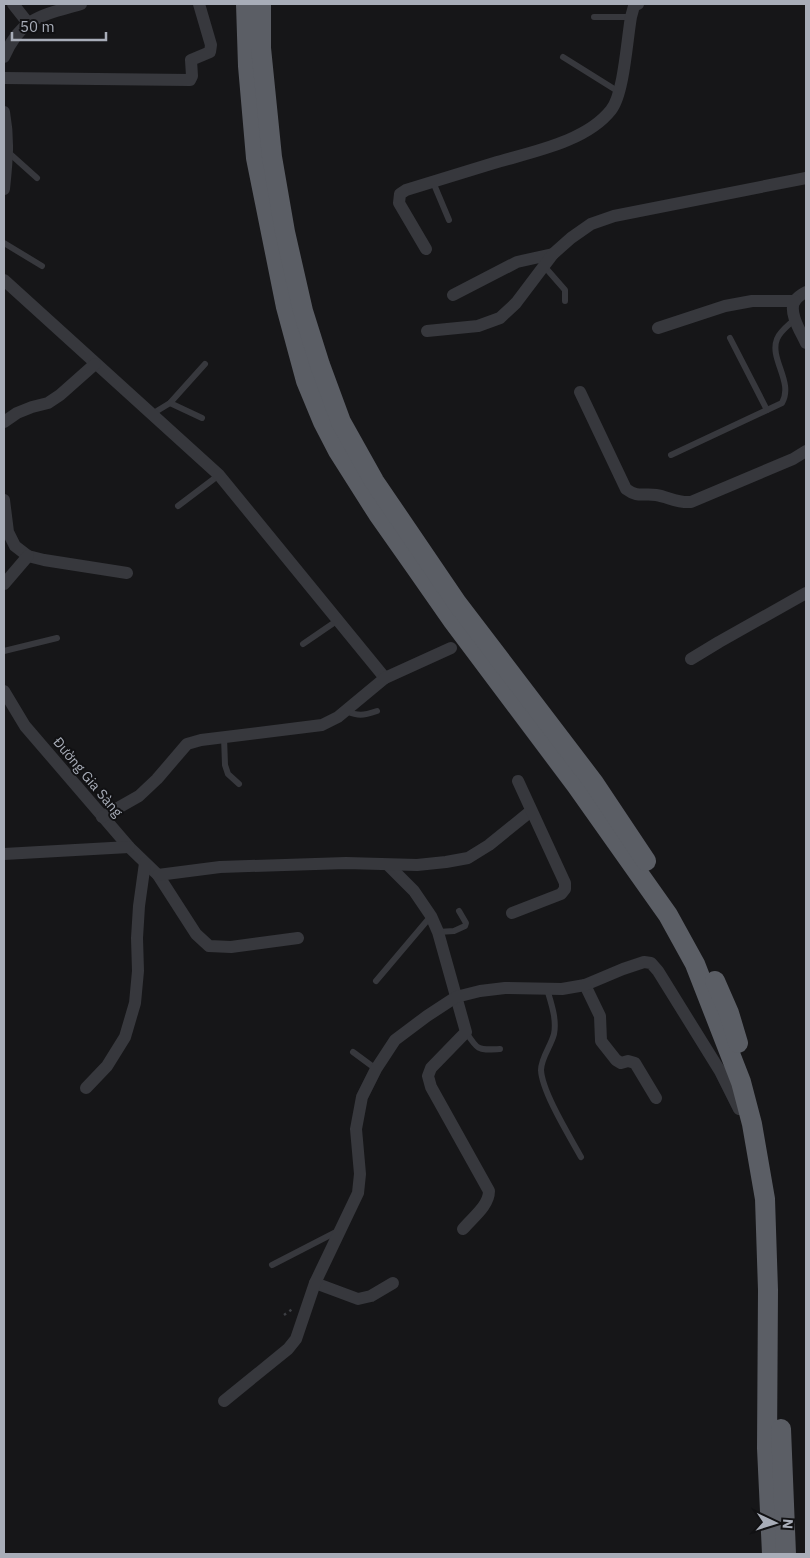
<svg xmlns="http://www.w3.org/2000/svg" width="810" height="1558" font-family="'IBM Plex Sans',sans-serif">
<rect width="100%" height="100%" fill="#161618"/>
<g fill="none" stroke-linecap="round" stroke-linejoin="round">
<path stroke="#3d3f44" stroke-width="2.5" stroke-dasharray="2.5 4" stroke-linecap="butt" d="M 284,1315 L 294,1308"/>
<g stroke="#37383d" stroke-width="6">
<path d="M 594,17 L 631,17"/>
<path d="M 563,57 L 619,92"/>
<path d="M 8,152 L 37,178"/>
<path d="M 433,182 L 449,220"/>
<path d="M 4,243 L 42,266"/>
<path d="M 544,266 L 565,290 L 565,301"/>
<path d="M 730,338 L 767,410"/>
<path d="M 170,403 L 202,418"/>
<path d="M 152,414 L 170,403 L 205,364"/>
<path d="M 671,455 L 782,403 C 794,382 769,359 777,339 C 780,331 789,325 795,319"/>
<path d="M 178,506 L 219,475"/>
<path d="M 303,644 L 338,620"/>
<path d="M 4,651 L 57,638"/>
<path d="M 345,711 C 359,716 362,716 377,711"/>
<path d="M 224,737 L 225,765 L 228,774 L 239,784"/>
<path d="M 438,932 L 454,931 L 465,926 L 466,923 L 459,911"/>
<path d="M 376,981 L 431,916"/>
<path d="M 547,989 C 551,1003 557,1019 554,1034 C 551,1046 541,1058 541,1070 C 542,1092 570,1137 581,1157"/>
<path d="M 466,1032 C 478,1051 478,1050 500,1049"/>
<path d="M 353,1052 L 376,1069"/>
<path d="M 272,1265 L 338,1231"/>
</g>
<g stroke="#37383d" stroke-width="12">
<path d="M 13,4 L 28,23"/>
<path d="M 4,57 C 21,17 43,15 81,4"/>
<path d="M 4,78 L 190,80 L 192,76 L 191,60 L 210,52 L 211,45 L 199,4"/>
<path d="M 4,112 C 9,140 7,160 4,189"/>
<path d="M 426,249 L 399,203 L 400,194 L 406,190 C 435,181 465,172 494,163 C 531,152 586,142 611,110 C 624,94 627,39 631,17 L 634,6 L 638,4"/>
<path d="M 4,280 L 219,475 L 385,678"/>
<path d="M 806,292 C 802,294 797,297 794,302 C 789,314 801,332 806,343"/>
<path d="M 453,295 L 517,262 L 553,254"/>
<path d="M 658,328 L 725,306 L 752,301 L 795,301"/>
<path d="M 427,331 L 478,326 L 500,318 L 516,303 L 553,254 L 571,238 L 591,224 L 614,216 L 806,178"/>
<path d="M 580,392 L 626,489 C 638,498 643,493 656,495 C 669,497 676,503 691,502 L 793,459 L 806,451"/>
<path d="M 4,422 L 17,413 L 32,407 L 48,403 L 60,395 L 95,364"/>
<path d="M 4,500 L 8,532 L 15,546 L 28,556 L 44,560 L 127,573"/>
<path d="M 4,584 L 28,556"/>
<path d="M 691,659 L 719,642 L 806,593"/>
<path d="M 4,691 L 25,726 L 129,847 L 158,875 L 196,934 L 209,946 L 231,947 L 298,938"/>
<path d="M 102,817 L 139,796 L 157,779 L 187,744 L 201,740 L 322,725 L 338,717 L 385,678 L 451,648"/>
<path d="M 4,854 L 129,847"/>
<path d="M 388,865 L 414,891 L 431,916 L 438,932 L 466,1032 L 431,1068 L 428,1076 L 431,1087 L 489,1191 C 489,1206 472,1218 463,1229"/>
<path d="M 158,875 L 220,867 L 346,863 L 417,865 L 446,862 L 468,858 L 489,845 L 531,811"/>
<path d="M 512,913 L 561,894 L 565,889 L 565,883 L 518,781"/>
<path d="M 585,985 L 600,1016 L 601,1041 L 616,1060 L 621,1063 L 628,1061 L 635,1063 L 656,1098"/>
<path d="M 86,1088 L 107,1066 L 125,1037 L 135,1003 L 138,971 L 137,938 L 139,906 L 145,863"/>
<path d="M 315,1283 L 358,1299 L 371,1296 L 393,1283"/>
<path d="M 224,1401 L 288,1349 L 296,1339 L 315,1283 L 358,1193 L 360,1174 L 356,1129 L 362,1097 L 376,1069 L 395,1040 L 427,1016 L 456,997 L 480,991 L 505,988 L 562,989 L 585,985 L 623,969 L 644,962 L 651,963 L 658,971 L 720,1071 L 739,1109"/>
</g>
<g stroke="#5b5e65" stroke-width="20">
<path d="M 246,4 L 248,66 L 256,158 L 286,307 L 306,381 L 323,422 L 338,451 L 378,514 L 416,568 L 453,621 L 576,785 L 668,915 L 695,964 L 741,1082 L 752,1124 L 765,1199 L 768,1290 L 767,1448 L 772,1554"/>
<path d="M 261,4 L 261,48 L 272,157 L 285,232 L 303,311 L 320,365 L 341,422 L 374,481 L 457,603 L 594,783 L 646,861"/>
<path d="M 715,981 L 729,1013 L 738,1043"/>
<path d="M 781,1429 L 786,1554"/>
</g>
</g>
<g text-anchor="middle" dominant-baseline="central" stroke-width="4" stroke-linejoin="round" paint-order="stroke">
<g font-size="14" fill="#a8adb8" stroke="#111113">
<text transform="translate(88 777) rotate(50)">Đường Gia Sàng</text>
</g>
</g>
<rect width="810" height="1558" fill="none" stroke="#a8adb8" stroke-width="10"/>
<g transform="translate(775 1523) rotate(94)" stroke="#111113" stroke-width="4" paint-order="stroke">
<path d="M0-4L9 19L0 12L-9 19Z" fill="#a8adb8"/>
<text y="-8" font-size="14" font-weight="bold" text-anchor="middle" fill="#a8adb8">N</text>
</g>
<path d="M12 32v8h94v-8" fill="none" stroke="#a8adb8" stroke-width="2.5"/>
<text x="20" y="32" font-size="15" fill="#a8adb8" stroke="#111113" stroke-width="4" paint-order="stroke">50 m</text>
</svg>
